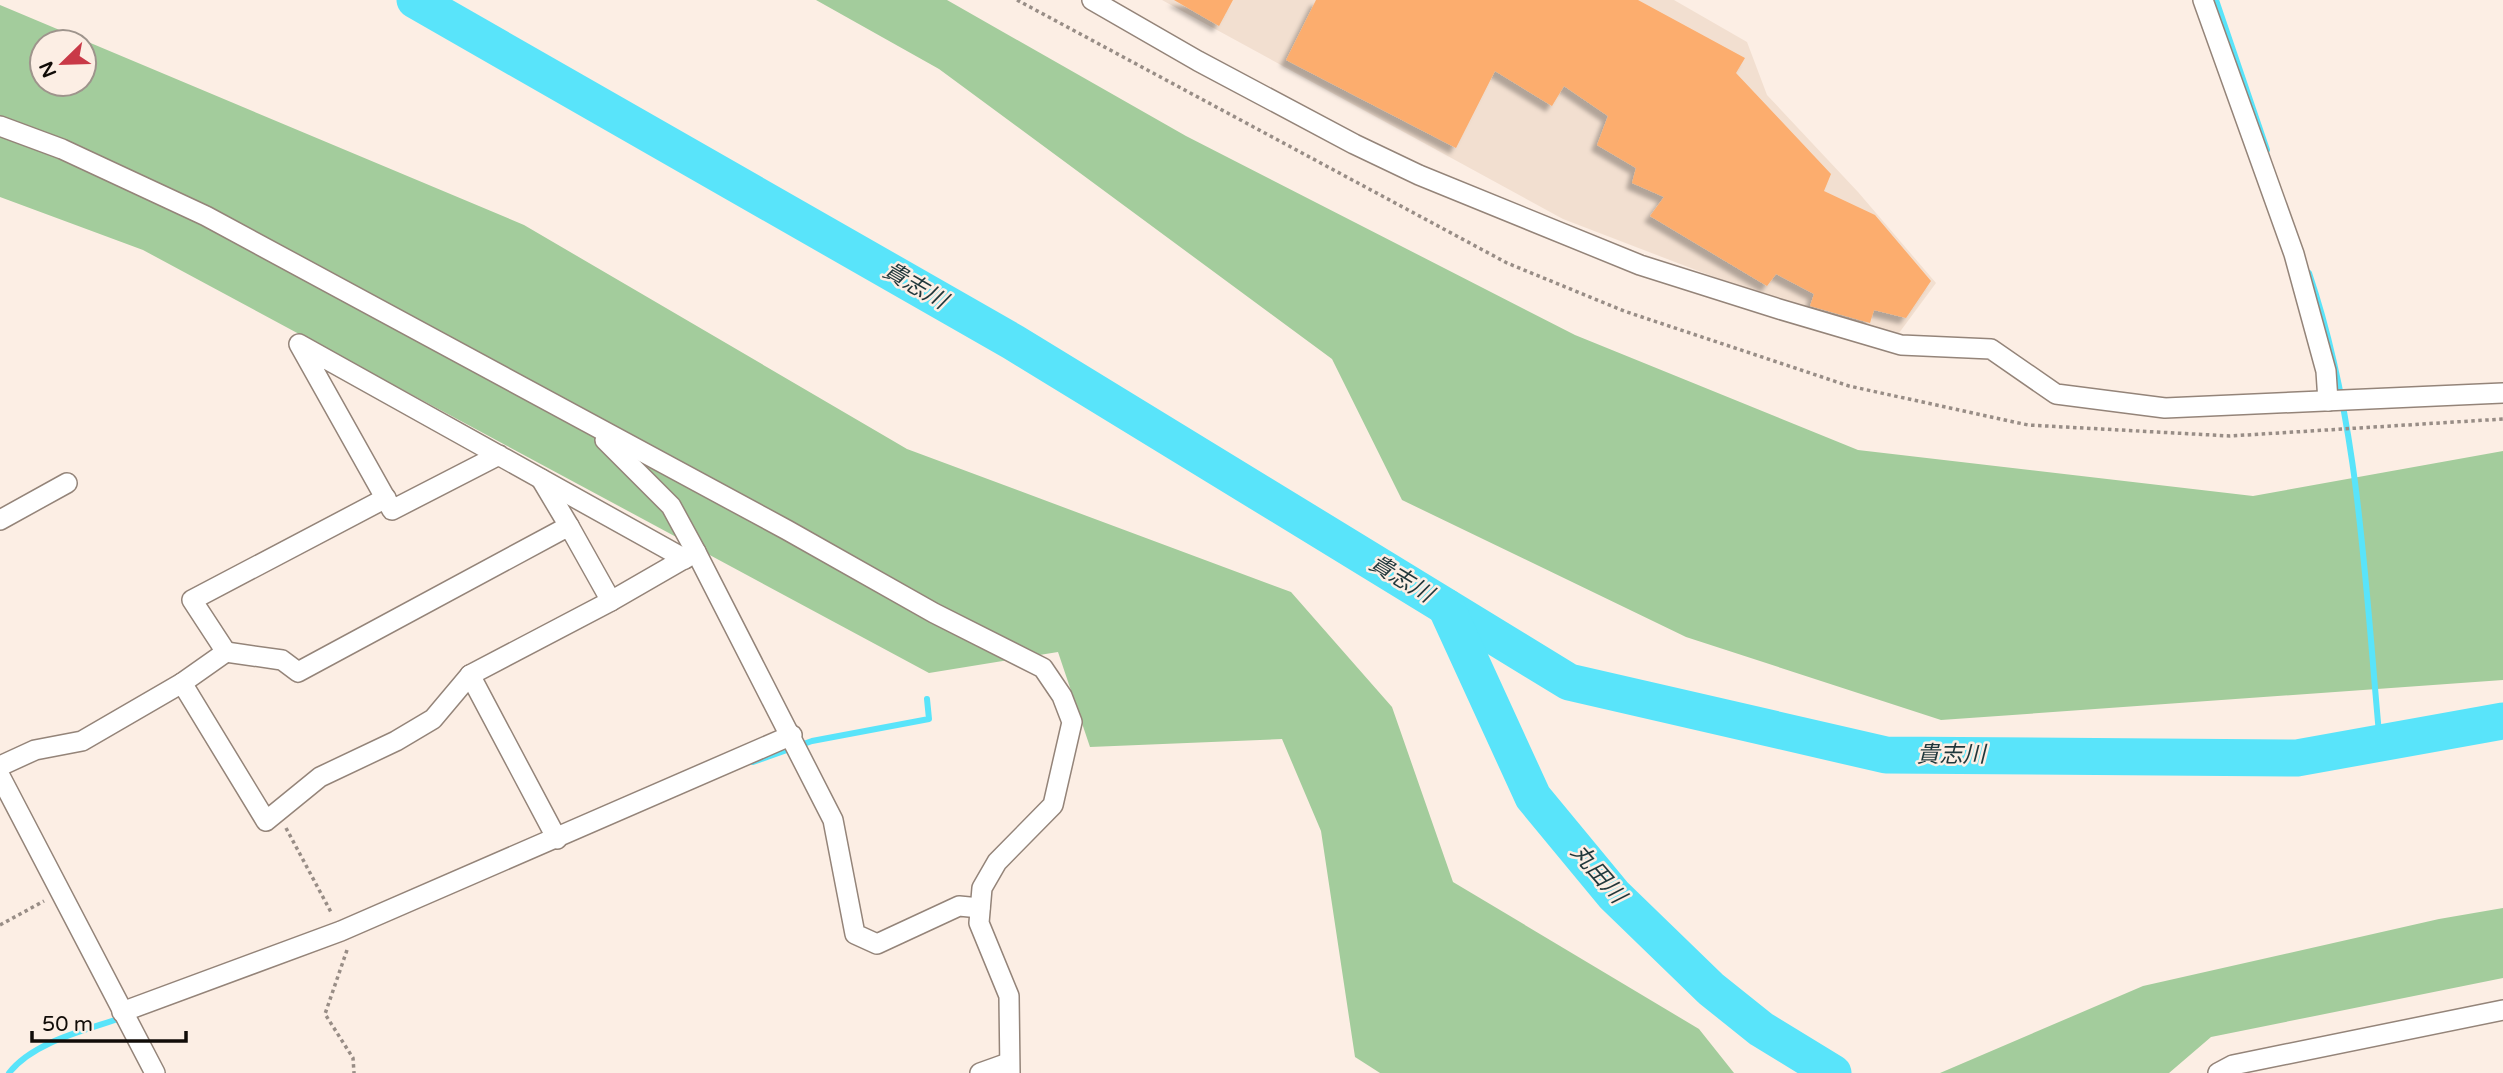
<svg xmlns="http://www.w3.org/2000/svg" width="2503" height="1073" font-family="'Varela Round','Noto Sans JP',sans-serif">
<defs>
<filter id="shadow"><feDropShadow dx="-6" dy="6" stdDeviation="2" flood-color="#0004"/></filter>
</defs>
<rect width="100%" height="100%" fill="#fceee4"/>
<path fill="#f2dfd0" d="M 1162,0 L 1674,0 L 1747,42 L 1767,95 L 1858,192 L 1936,283 L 1899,333 L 1875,331 L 1800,310 L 1563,219 Z"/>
<g fill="#a3cc9c" fill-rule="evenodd">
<path d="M 816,0 L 947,0 L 1186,136 L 1575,335 L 1858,450 L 2253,496 L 2503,451 L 2503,680 L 1941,720 L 1686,637 L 1402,500 L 1332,359 L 939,69 Z"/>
<path d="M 0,5 L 524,225 L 907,449 L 1291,592 L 1392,707 L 1453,882 L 1699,1029 L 1734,1073 L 1380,1073 L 1355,1057 L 1321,831 L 1282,739 L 1090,747 L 1058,652 L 929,673 L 143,250 L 0,197 ZM 42,42 L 84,42 L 84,84 L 42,84 Z"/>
<path d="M 2503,908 L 2503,978 L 2211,1037 L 2169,1073 L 1940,1073 L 2143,986 L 2439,919 Z"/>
</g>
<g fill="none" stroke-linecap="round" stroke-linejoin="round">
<g stroke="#59e4fa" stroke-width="6">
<path d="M 2216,0 L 2267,150"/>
<path d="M 2309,273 C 2360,424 2365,586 2380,744"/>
<path d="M 753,762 L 812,741 L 929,719 L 927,699"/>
<path d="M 9,1073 C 34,1041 87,1030 124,1017"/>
</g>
<g stroke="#59e4fa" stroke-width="37">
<path d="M 415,0 L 1013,342 L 1569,682 L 1886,755 L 2297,758 L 2503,721"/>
<path d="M 1446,607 L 1533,797 L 1614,895 L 1711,989 L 1761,1029 L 1833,1073"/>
</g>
</g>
<g fill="#fcad6e" filter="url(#shadow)">
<path d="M 1174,0 L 1233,0 L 1219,26 Z"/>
<path d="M 1316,0 L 1638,0 L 1745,58 L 1736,73 L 1831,174 L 1824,191 L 1875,215 L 1931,281 L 1906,318 L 1874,310 L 1870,323 L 1810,306 L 1814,294 L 1776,274 L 1767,286 L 1650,216 L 1664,197 L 1632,183 L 1636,168 L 1597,145 L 1608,116 L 1564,86 L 1552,106 L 1495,71 L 1456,148 L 1286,60 Z"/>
</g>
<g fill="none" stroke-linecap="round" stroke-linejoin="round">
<g stroke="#948479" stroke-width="22">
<g id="street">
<path d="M 1092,0 L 1198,61 L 1354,144 L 1419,175 L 1640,265 L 1779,309 L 1901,345 L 1991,349 L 2056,394 L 2165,408 L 2503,393"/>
<path d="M 2203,0 L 2294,254 L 2326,371 L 2328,401"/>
<path d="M 0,126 L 62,149 L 206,216 L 787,530 L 934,613 L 1043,668 L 1062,696 L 1072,722 L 1053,805 L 997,862 L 982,888 L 979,923 L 1009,996 L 1010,1073"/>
<path d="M 605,440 L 671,506 L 696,552"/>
<path d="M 499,455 L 392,510 L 299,344 L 685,559"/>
<path d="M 541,479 L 569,526"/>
<path d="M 0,520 L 67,483"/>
<path d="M 226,652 L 282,660 L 298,672 L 569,526 L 611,601"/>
<path d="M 470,675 L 557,839"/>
<path d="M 182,683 L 226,652 L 192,600 L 386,498"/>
<path d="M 0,766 L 35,750 L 82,741 L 182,683 L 266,821 L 320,777 L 396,741 L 433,719 L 470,675 L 611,601 L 696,552 L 833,820 L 855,934 L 877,944 L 959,906 L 980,908"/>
<path d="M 0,776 L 155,1073"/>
<path d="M 122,1012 L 341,931 L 792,735"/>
<path d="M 980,1073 L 1008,1063"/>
<path d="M 2218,1073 L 2233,1065 L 2503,1010"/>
</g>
</g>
<g stroke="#988d86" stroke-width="3.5" stroke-dasharray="3.5 3.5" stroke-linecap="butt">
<path d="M 1017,0 L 1507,263 L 1624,311 L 1849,386 L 2028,425 L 2230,436 L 2503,419"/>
<path d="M 286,828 L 332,914"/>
<path d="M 0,925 L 44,901"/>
<path d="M 347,950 L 325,1014 L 353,1058 L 354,1073"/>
</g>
<use href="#street" stroke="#fff" stroke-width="19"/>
</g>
<g text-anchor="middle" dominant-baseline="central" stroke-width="5" stroke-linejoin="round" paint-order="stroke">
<g font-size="23" font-style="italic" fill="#1f373b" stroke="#fceee4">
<text transform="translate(915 286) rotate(30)">貴志川</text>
<text transform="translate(1401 579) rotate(31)">貴志川</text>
<text x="1951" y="755">貴志川</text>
<text transform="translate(1598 874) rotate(49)">丸田川</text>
</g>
</g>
<g transform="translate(63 63) rotate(247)"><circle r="33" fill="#fceee4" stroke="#9e948c" stroke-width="2"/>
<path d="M0-5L12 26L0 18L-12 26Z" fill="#c93947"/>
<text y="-10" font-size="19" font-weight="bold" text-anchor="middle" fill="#110c08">N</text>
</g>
<path d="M32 1031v10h154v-10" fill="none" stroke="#110c08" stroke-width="3.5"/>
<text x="42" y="1031" font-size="21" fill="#110c08" stroke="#fceee4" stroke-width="5" paint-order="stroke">50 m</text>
</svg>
